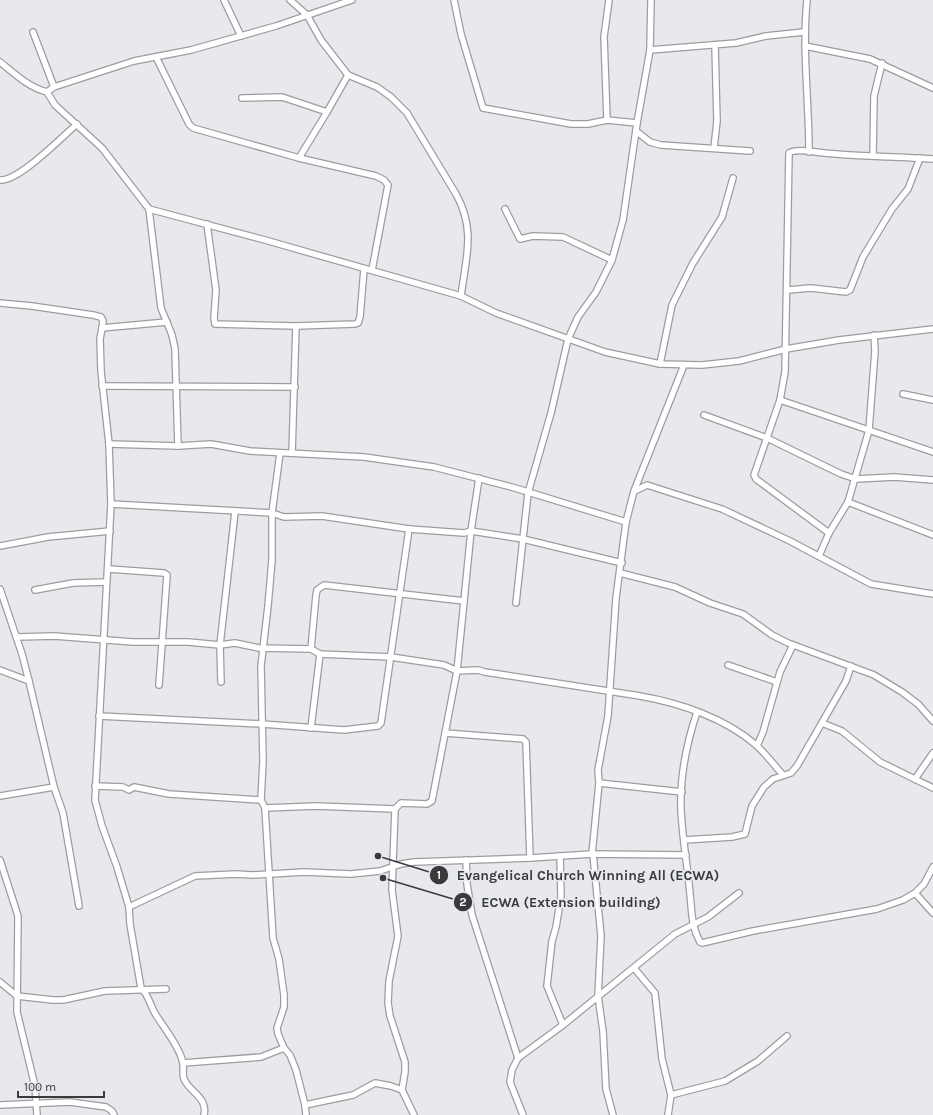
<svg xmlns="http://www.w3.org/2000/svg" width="933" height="1115" font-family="Karla,sans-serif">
<rect width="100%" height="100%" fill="#e7e9ed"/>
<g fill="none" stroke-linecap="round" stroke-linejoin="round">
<g stroke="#9b9da1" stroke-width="8">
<g id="minor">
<path d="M 224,0 L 241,36"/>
<path d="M 290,0 L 307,15 L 321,40 L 348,75 L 377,87 L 391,97 L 407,113 L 456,194 C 476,230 466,257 461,296"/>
<path d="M 352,0 L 276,26 L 191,50 L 134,61 L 54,87 L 47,92 L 55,105 L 102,148 L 149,209 L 265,240 L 461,296 L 496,313 L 605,352 L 660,364 L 702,365 L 739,361 L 786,349 L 839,340 L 933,329"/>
<path d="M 454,0 L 461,34 L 483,108 L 571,124 L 588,124 L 607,120 L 637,123"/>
<path d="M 807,0 C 802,51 809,101 809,152"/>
<path d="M 33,32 L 54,87"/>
<path d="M 805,46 L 870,59 L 933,88"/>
<path d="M 650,50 L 736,43 L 766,36 L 804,32"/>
<path d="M 156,57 L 189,124 L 193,128 L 299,158 L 376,176 L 384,180 L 388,185 L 372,270"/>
<path d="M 0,62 C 15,74 28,87 47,92"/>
<path d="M 242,98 L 282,97 L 327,112"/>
<path d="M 607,120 L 604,37 L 609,0"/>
<path d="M 636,131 L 650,142 L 661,145 L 750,151"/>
<path d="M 714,148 L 717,121 L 715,45"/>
<path d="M 873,156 L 874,96 L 882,63"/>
<path d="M 299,158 L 327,112 L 348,75"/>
<path d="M 0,180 C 18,182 62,137 77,124"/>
<path d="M 149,209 L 161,308 L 172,335 L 175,349 L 178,446 L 211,444 L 250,451 L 364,457 L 434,467 L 515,488 L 626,522"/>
<path d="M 505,209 L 520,239 L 533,236 L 563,237 L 612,260"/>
<path d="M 207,224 L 216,290 L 214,318 L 215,324 L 296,326 L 355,324 L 358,323 L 360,317 L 364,269"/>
<path d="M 788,290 L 811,288 L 846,292 L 850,290 L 863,257 L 892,209 L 908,189 L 920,158"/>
<path d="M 0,303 L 32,306 L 93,315 L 101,317 L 103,321 L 102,328 L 167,322"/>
<path d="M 102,328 L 100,339 L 101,371 L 109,444 L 111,504 L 95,800 L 102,826 L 117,867 L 129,907 L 130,924 L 141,988 C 149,995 150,1006 156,1015 C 164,1028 181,1049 183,1064 C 184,1069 182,1074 184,1079 C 190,1093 208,1097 204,1115"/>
<path d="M 660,364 L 672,305 L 693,263 L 722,217 L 733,178"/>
<path d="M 102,386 L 295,387"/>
<path d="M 903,394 L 933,400"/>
<path d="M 780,400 L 933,452"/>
<path d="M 704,415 L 767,438 L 841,474 L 856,479 L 894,477 L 933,480"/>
<path d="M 109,444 L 178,446"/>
<path d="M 280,453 L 272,513 L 272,560 L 268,606 L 261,666 L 263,761 L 261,800 L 265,808 L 273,938 L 279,959 L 284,995 L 284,1007 L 277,1028 L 278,1034 L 284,1048 L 290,1055 L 296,1070 L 305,1105 L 306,1115"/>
<path d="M 292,453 L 296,326"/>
<path d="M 635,491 L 647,485 L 722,509 L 790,541 L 871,584 L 933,594"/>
<path d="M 848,502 L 933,535"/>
<path d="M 111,504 L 272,513 L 284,517 L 322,516 L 409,529 L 464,533 L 471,531 L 523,539 L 622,563"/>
<path d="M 829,533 L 756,479 L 754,475 L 780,400 L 785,372 L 789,153 C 794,149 809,151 816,152 C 854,157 894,156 933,159"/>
<path d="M 0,546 L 48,537 L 110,531"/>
<path d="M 819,556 L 829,533 L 848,502 L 869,430 L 875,351 L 874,335"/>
<path d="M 109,569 L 164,573 L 167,575 L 159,685"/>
<path d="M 620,573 L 675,587 L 710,603 L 743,614 L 772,635 L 788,643 L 874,675 L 902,692 L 918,704 L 933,721"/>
<path d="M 0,589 L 22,654 L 29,681"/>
<path d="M 35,590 L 73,583 L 106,582"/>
<path d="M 516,603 L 528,493 L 551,413 L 568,339 L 578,317 L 596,292 L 612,260 L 623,220 L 637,123 L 650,50 L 651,0"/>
<path d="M 17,637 L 54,636 L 133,642 L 188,642 L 220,645 L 235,643 L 259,648 L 311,649 L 320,654 L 391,657 L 444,665 L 457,671 L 478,670 L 485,672 L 640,696 C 680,703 725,718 756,745 C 766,754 774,765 783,775"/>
<path d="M 311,649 L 316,595 L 317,590 L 324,585 L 464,601"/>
<path d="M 728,665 L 777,682"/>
<path d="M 0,670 L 29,681 L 54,787 L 63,813 L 79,906"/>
<path d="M 221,682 L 220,645 L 235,512"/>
<path d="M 697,712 C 685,748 678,787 682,824 C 684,848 688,871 690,894 C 692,911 691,926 700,942 L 702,943 L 753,931 L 877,909 L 903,900 L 915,893 L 924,884 L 933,867"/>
<path d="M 99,716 L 262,724 L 344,730 L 378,726 L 381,723 L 409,529"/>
<path d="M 822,723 L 842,731 L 880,762 L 933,788"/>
<path d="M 311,728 L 320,654"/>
<path d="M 445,733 L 523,739 L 526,742 L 530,858"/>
<path d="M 757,746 L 763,732 L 780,672 L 793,645"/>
<path d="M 915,779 L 933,753"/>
<path d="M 599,783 L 682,792"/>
<path d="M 95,786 L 123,787 L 129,790 L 134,787 L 169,794 L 261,800"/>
<path d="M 0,796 L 54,787"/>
<path d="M 265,808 L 316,806 L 395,809 L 401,803 L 427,804 L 432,801 L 457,671 L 471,531 L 479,478"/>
<path d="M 395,809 L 392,890 L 398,936 L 389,981 L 388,1003 L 390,1016 L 405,1062 L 405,1072 L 402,1090 L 414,1115"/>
<path d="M 684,840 L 732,837 L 745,834 L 752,806 L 764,787 L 773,779 L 791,773 L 797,766 L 846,681 L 851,666"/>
<path d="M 592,854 L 599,783 L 598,770 L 608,716 L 616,598 L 626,522 L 634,491 L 684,365"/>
<path d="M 593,854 L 601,936 L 598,996 L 603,1031 L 606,1089 L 613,1115"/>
<path d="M 560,856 L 561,896 L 556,927 L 552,941 L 547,986 L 563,1025"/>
<path d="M 0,860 L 18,916 L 17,1012 L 35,1086 L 37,1115"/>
<path d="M 466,860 L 467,884 L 472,915 L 518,1058"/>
<path d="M 915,893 L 933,913"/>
<path d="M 129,907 L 195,876 L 236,874 L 252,875 L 304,872 L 351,874 L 380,871 L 401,864 L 414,862 L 530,858 L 592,854 L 686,855"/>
<path d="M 634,968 L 655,993 L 662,1059 L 671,1095 L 668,1115"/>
<path d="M 0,982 L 17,996 L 53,1000 L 63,1000 L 105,991 L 166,989"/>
<path d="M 183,1063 L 261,1057 L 284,1048"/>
<path d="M 671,1095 L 725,1081 L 758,1061 L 787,1036"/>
<path d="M 0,1105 L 70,1102 L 106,1107 L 112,1111 L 114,1115"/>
<path d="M 305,1105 L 353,1095 L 375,1083 L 391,1086 L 402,1090"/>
<path d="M 523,1115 L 510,1082 L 512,1070 L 518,1058 L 563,1025 L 675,934 L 708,917 L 739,893"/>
</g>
</g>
<use href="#minor" stroke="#fff" stroke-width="5.5"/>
</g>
<path fill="none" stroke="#393a3c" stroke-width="1.5" d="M378 856L439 875M383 878L463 902"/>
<g fill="#393a3c" stroke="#e7e9ed" stroke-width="1.5">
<circle cx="378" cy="856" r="4"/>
<circle cx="383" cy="878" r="4"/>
<circle cx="439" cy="875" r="10"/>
<circle cx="463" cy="902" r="10"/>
</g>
<g font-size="12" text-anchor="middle" font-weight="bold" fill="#fff">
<text x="439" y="879">1</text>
<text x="463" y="906">2</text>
</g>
<g font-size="14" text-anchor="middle" font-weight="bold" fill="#393a3c" stroke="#e7e9ed" stroke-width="3.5" stroke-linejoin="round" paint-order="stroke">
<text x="588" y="880">Evangelical Church Winning All (ECWA)</text>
<text x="571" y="907">ECWA (Extension building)</text>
</g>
<path d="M18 1091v6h86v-6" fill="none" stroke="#393a3c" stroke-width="2"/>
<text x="24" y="1091" font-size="12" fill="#393a3c" stroke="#e7e9ed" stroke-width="3" paint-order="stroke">100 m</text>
</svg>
